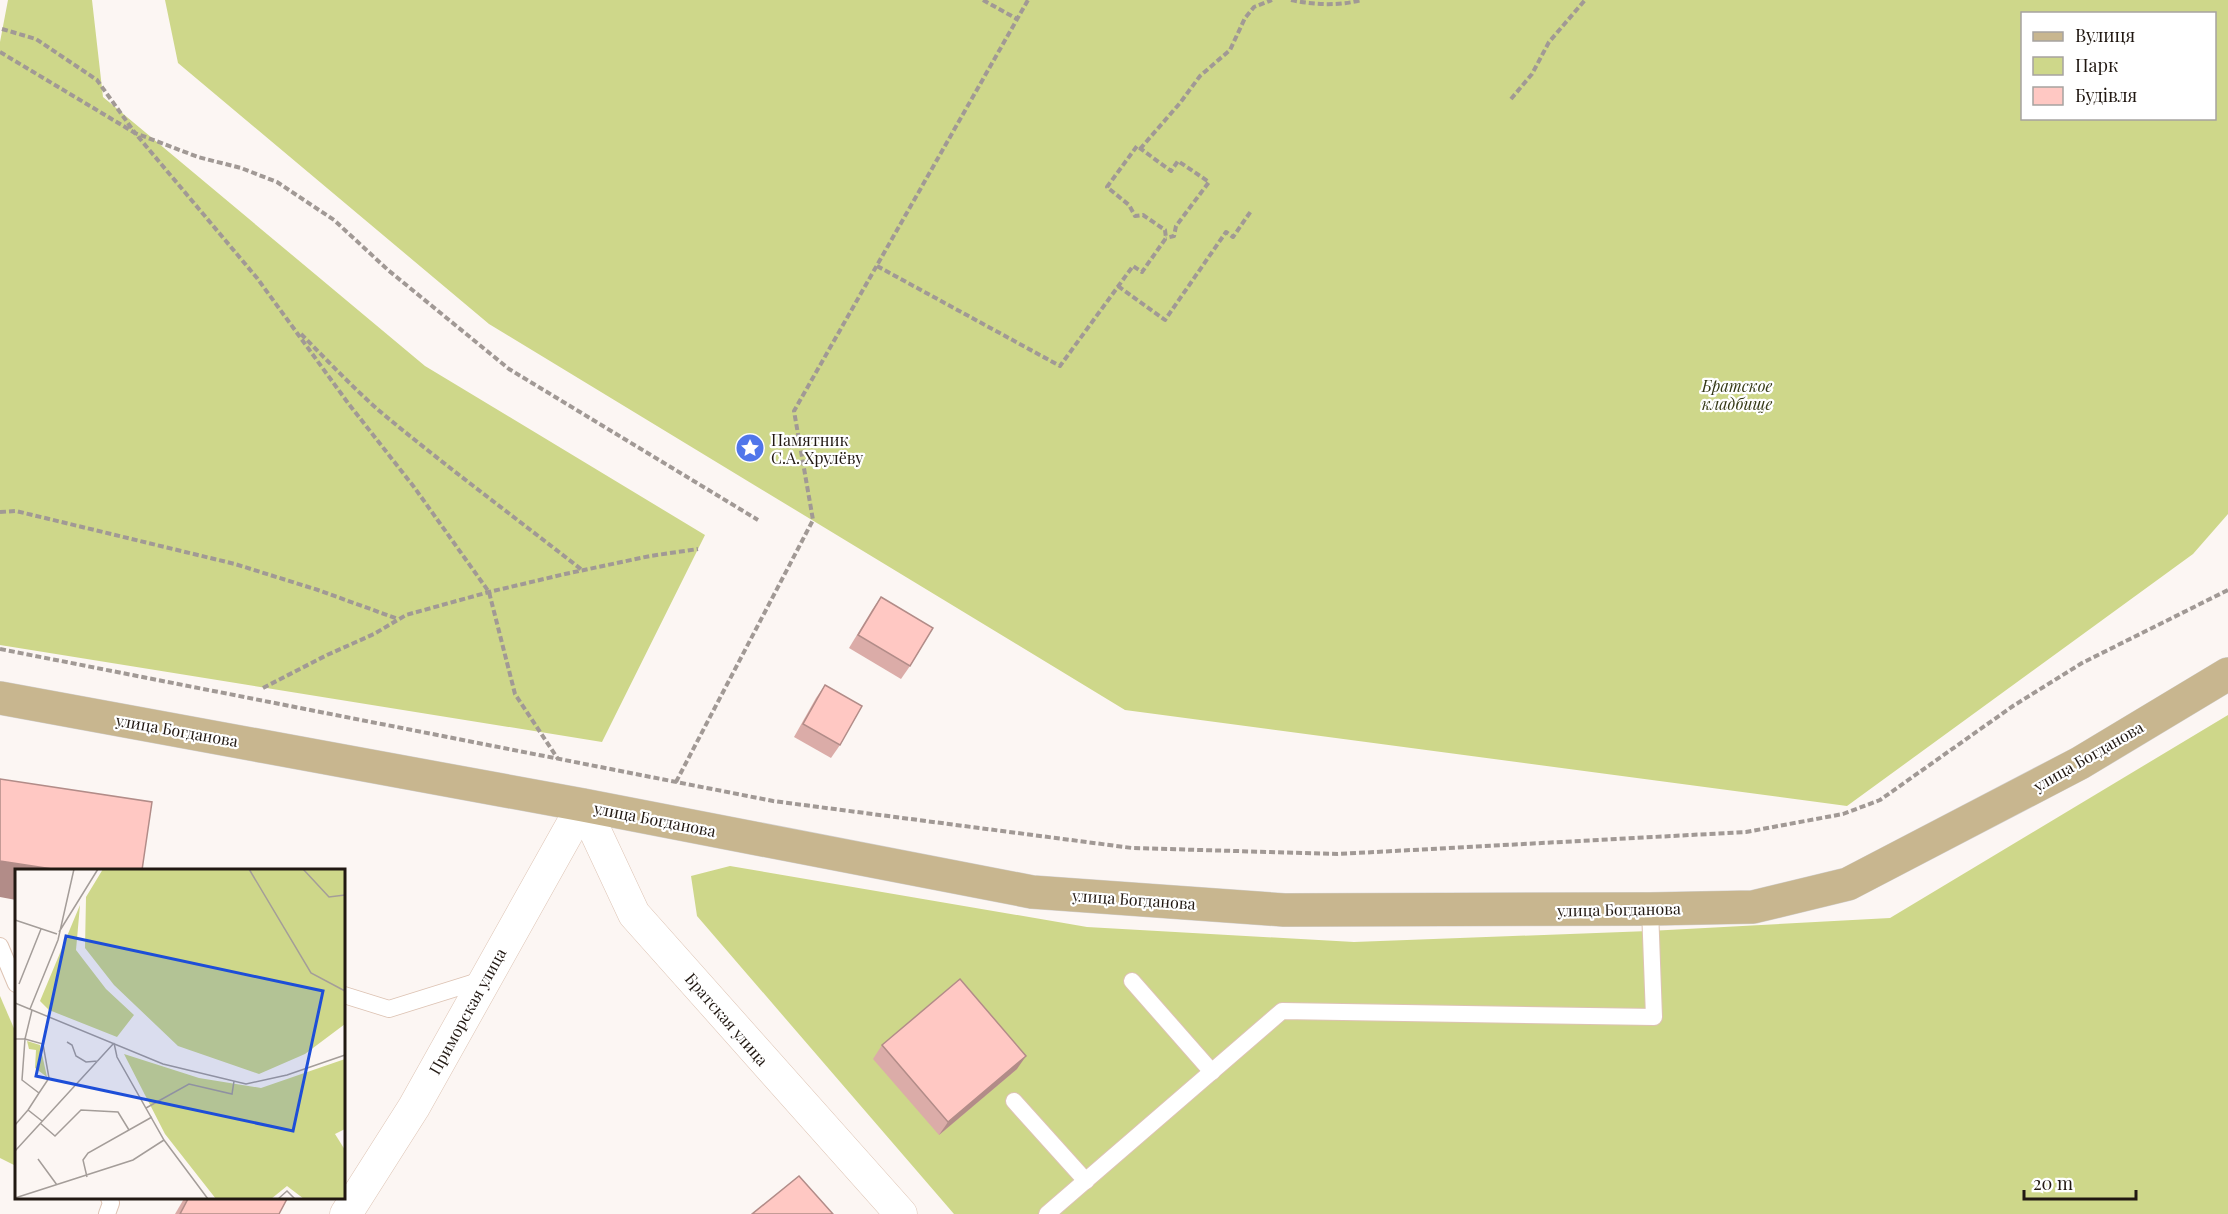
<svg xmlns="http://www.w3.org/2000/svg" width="2228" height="1214" font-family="'Playfair Display',serif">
<rect width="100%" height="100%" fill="#fcf6f3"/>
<g fill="#ced78a" fill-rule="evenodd">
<path d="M 8,0 L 92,0 L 103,97 L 425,366 L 705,535 L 602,742 L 0,645 L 0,42 Z"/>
<path d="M 165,0 L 2228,0 L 2228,514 L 2193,554 L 1847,806 L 1125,710 L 489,324 L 178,63 ZM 2022,14 L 2214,14 L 2214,118 L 2022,118 Z"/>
<path d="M 2228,715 L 2228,1214 L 954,1214 L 697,916 L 691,876 L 730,866 L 1087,927 L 1354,942 L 1649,931 L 1890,918 Z"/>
<path d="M 0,996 L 16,1033 L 16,1166 L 0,1158 Z"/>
</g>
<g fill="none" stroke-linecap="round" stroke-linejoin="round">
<g stroke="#ddc3b3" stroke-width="18">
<g id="service">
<path d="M 0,946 L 16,984"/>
<path d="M 1132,981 L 1212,1072"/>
<path d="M 344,995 L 389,1009 L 485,979"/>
<path d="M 1014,1101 L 1086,1181"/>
<path d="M 107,1214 L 111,1203 L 109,1198"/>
<path d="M 1047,1214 L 1282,1011 L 1654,1017 L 1650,909"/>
</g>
</g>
<g stroke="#ddc3b3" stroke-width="33">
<g id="minor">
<path d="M 583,805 L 634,914 L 901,1214"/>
<path d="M 346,1214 L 414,1107 L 583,805"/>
</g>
</g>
<g stroke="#d3d1d0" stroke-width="34">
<path id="primary" d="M 0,698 L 583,805 L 1032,892 L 1284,910 L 1650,909 L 1753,907 L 1848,884 L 2080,763 L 2228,674"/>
</g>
<g stroke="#a19995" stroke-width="4" stroke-dasharray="6 3" stroke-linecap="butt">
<path d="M 983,0 L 1017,19"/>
<path d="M 1291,0 C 1315,5 1338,6 1362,0"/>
<path d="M 2,29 L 36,39 L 97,80 L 135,133 L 198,157 L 241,168 L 277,182 L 334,220 L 388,270 L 509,369 L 758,520"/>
<path d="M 0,52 L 135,133 L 257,278 L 348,403 L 414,487 L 489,592 L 515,694 L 558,759"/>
<path d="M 1511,99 L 1532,74 L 1549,42 L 1585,0"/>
<path d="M 1140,149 L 1180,103 L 1200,76 L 1230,50 L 1245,18 L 1254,7 L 1272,0"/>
<path d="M 877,266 L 1060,366 L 1133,266 L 1142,272 L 1166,238 L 1165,230 L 1143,215 L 1135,216 L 1129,205 L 1107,187 L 1137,146 L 1171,171 L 1178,161 L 1209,182 L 1176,226 L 1174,236 L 1166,238"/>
<path d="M 1118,286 L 1165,320 L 1226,232 L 1233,237 L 1251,211"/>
<path d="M 301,334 C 328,361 354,389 383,414 C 448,468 516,518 582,570"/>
<path d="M 0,512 L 16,511 L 235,564 L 318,590 L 398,619"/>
<path d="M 0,649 L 773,801 L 1132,848 L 1338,854 L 1746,832 L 1843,814 L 1880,800 L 2013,706 L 2082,663 L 2228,590"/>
<path d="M 263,688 L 327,655 L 374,634 L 406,615 L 489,592 L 565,574 L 650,556 L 698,549"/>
<path d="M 676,782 L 813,520 L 794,411 L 1028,0"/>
</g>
<use href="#service" stroke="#fff" stroke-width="16"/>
<use href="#minor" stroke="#fff" stroke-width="32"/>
<use href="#primary" stroke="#c8b68f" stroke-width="33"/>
</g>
<g fill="#dbaca8">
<path d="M 881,597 L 910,666 L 901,679 L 849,648 L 872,610 Z"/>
<path d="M 825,685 L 840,745 L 831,758 L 794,737 L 816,698 Z"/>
<path d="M 882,1045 L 1017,1069 L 939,1135 L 873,1059 Z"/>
<path d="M 185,1197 L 288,1197 L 279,1214 L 175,1214 Z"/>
</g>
<g fill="#b28c88">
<path d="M 0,861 L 59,870 L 16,870 L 16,900 L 0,897 Z"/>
<path d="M 1026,1056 L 1017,1069 L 939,1135 L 948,1122 Z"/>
</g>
<g fill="#ffc8c3" stroke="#b28c88" stroke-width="1.5">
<path d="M 881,597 L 933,628 L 910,666 L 858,635 Z"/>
<path d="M 825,685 L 862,706 L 840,745 L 803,724 Z"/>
<path d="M 0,779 L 152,802 L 142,870 L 59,870 L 0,861 Z"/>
<path d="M 960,979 L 1026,1056 L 948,1122 L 882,1045 Z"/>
<path d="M 799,1176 L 833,1214 L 752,1214 Z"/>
<path d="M 189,1197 L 288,1197 L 279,1214 L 180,1214 Z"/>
</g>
<defs>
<g id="sight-disc" transform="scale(1.5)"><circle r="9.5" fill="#5076ea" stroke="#fff"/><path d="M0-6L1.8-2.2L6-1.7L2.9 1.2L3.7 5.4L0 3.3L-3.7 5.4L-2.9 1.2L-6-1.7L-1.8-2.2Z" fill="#fff"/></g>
</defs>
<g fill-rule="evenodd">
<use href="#sight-disc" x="750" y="448"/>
</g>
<g text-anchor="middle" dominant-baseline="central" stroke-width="4.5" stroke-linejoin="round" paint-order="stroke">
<g font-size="16" font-style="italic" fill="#343815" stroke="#fff">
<text x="1737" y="385">Братское<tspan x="1737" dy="18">кладбище</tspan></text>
</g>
<g font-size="16" fill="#211812" stroke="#fff" text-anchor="start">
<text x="771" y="439">Памятник<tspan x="771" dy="18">С.А. Хрулёву</tspan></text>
</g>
<g font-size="16" fill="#211812" stroke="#fff">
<text transform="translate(177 730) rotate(10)">улица Богданова</text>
<text transform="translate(2088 756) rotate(-30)">улица Богданова</text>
<text transform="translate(655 819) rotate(11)">улица Богданова</text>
<text transform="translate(1134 899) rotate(4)">улица Богданова</text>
<text transform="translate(1619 909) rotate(-1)">улица Богданова</text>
<text transform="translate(467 1011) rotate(-61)">Приморская улица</text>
<text transform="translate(727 1019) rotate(49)">Братская улица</text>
</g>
</g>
<g transform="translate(15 869)">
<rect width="330" height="330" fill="#fcf6f3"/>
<path d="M 88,0 L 330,0 L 330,155 L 290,185 L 244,205 L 163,177 L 99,116 L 70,79 L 71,28 ZM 65,36 L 61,81 L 91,120 L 119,146 L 102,168 L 34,141 L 25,132 ZM 12,172 L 25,176 L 32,208 L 20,199 L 21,181 L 14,180 ZM 109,185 L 184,209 L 246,219 L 330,190 L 330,260 L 320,265 L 330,281 L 330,330 L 289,330 L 272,317 L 256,330 L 201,330 L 150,265 Z" fill="#ced78a"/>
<path fill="none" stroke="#a49d99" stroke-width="1.5" d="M 234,0 L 296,104 L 330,122M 288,0 L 314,28 L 330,26M 0,51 L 42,65M 44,63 L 83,0M 4,115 L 26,60M 0,134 L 148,195 L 231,215 L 272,206 L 330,186M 15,140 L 43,71 L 59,0M 0,170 L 10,170 L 17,141M 52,173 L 57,176 L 61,187 L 71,193 L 83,192M 99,174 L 102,188 L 149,271 L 193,330M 131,239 L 174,215 L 217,225 L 219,212M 13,241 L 24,224 L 34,209 L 28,175 L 10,170 L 7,211 L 24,224M 25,254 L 40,267 L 66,241 L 103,243 L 114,261M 0,256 L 13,241 L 27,252M 0,282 L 99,174M 23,290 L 42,316M 72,308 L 68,291 L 73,284 L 137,248M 0,329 L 118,291 L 149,271M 263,330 L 272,322 L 280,330"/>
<path fill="#1d4ed8" fill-opacity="0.15" stroke="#1d4ed8" stroke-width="3" d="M 51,67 L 308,122 L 278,262 L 21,207 Z"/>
<rect width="330" height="330" fill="none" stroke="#211812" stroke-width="3"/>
</g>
<rect x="2021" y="12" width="195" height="108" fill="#ffffff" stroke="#a6a3a0" stroke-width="1.5"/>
<rect x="2033" y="32" width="30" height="9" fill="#c8b68f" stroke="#a6a3a0" stroke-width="1.5"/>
<text x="2075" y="42" font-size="18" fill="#211812">Вулиця</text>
<rect x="2033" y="57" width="30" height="18" fill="#ced78a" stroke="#a6a3a0" stroke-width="1.5"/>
<text x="2075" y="72" font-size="18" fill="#211812">Парк</text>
<rect x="2033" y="87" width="30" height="18" fill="#ffc8c3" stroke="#a6a3a0" stroke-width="1.5"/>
<text x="2075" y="102" font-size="18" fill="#211812">Будівля</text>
<path d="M2024 1190v9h112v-9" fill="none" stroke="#211812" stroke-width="3"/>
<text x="2033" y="1190" font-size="18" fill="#211812" stroke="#ffffff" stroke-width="4.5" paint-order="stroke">20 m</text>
</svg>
